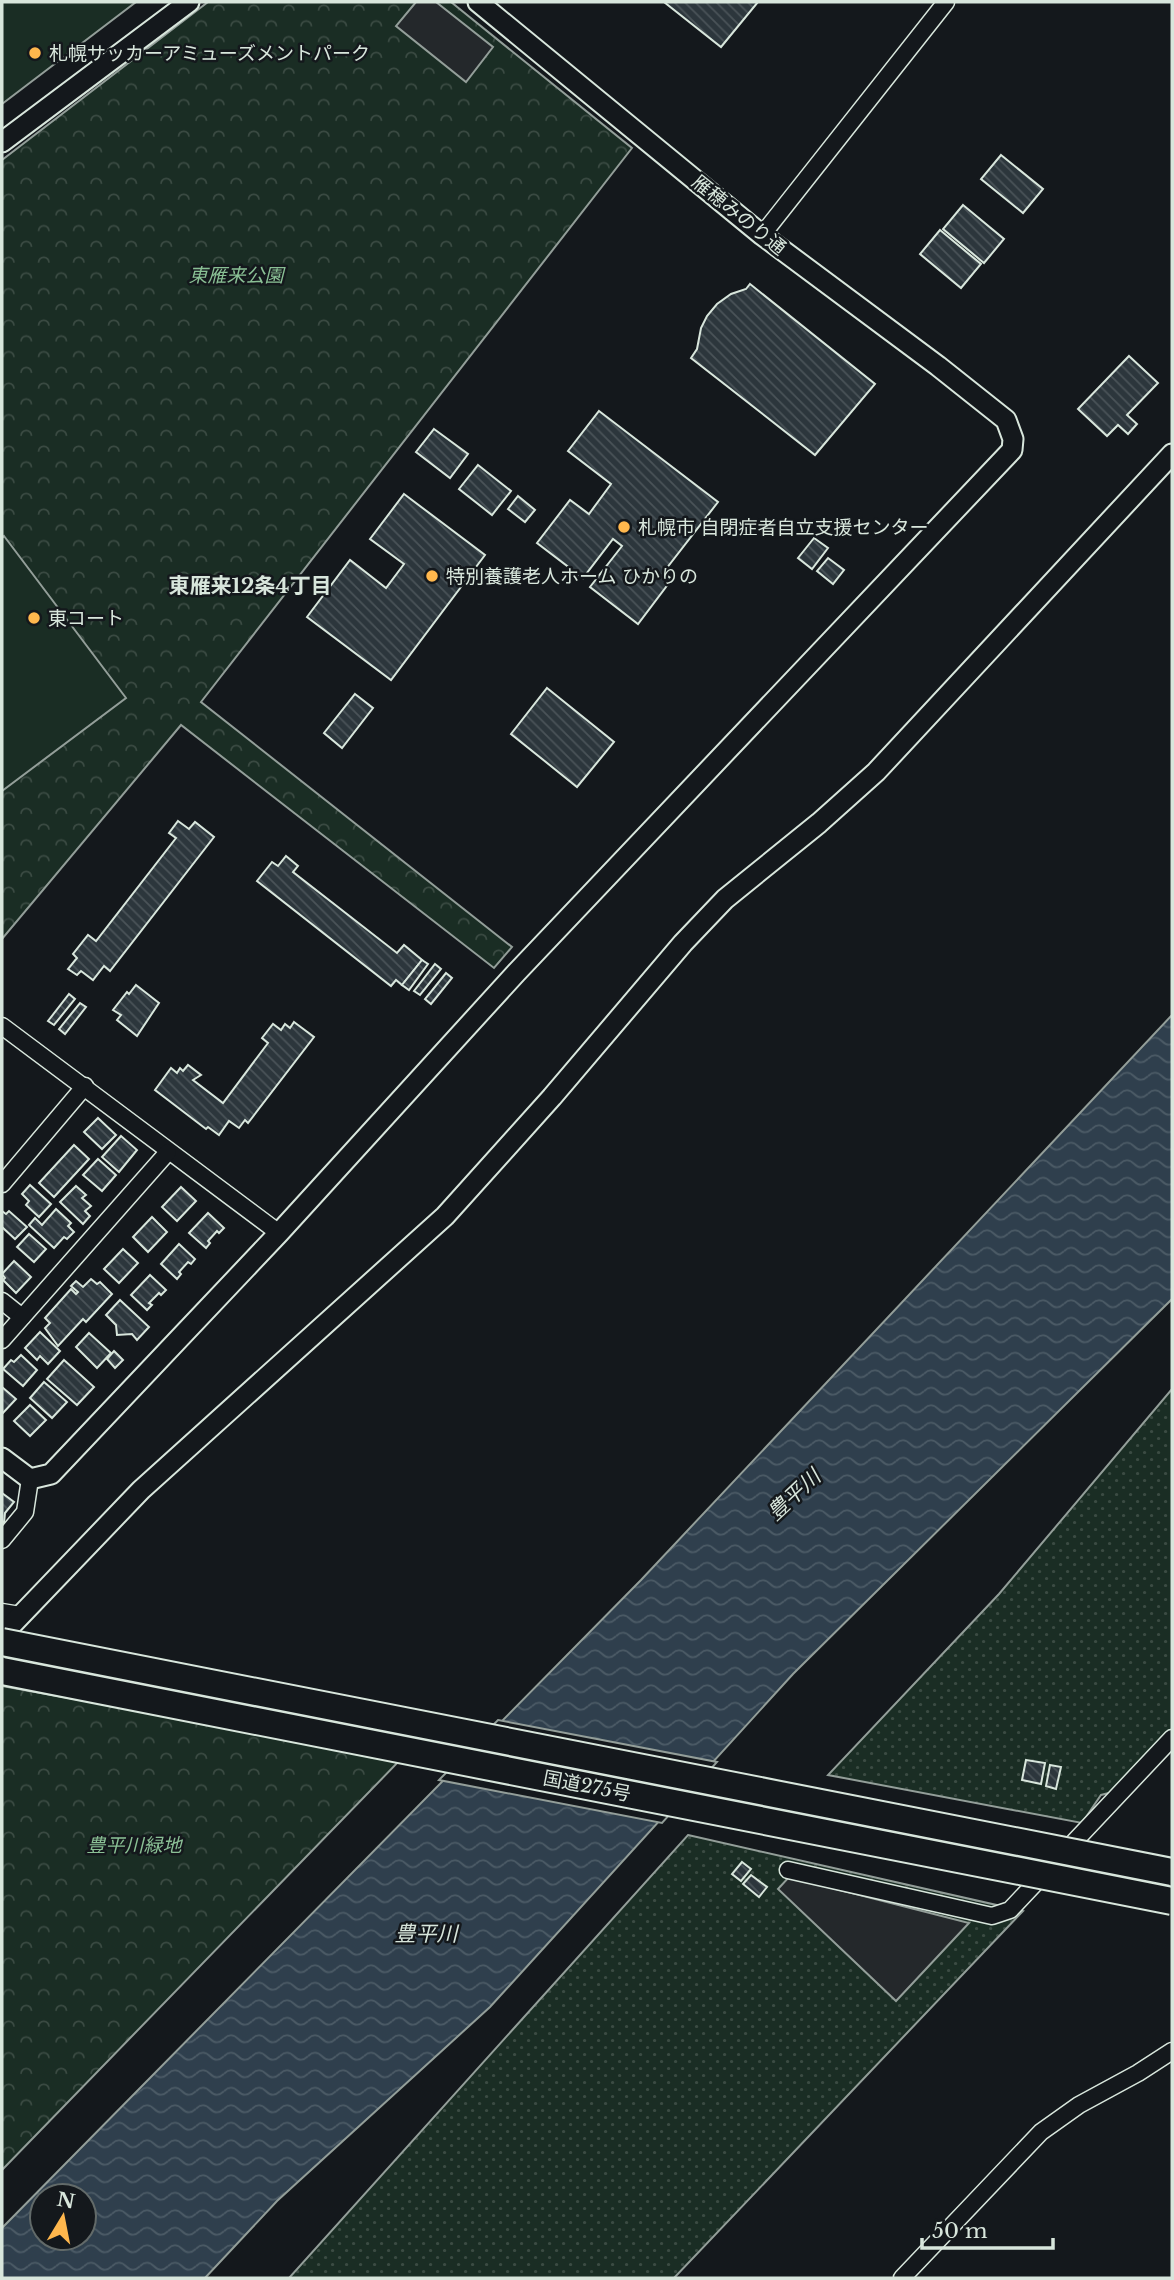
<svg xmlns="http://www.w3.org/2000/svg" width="1174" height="2280" font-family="'Libre Baskerville','Noto Sans JP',serif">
<defs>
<pattern id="grass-dots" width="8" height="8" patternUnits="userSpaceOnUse" patternTransform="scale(1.75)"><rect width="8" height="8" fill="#1a2d24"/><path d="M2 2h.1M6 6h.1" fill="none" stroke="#3b4b43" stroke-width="1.8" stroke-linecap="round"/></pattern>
<pattern id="park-crowns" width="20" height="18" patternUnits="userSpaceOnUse" patternTransform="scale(1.75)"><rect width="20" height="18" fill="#1a2d24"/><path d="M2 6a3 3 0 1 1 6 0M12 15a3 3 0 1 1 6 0" fill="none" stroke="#3b4b43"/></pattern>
<pattern id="water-waves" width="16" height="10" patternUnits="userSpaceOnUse" patternTransform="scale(1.75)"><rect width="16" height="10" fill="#2f3f4d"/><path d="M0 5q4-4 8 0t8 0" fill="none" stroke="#4c5b66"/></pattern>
<pattern id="building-back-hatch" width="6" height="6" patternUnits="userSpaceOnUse" patternTransform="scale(1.75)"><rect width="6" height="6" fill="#2c363c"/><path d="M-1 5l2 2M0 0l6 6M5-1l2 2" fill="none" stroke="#4a5358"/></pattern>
</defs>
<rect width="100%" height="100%" fill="#14181c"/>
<g fill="url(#grass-dots)" stroke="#939e99" stroke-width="2">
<path d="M 1172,1389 L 1172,1730 L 1113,1792 L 1101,1795 L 1082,1823 L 828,1775 L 999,1594 Z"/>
<path d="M 688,1835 L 1023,1911 L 674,2278 L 289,2278 Z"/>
</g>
<g fill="url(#park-crowns)" stroke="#939e99" stroke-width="2">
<path d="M 208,2 L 451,2 L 632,148 L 201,702 L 512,947 L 494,968 L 181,725 L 2,939 L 2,160 Z"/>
<path d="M 2,1686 L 402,1758 L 2,2170 Z"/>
</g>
<g fill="#1a2d24" stroke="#939e99" stroke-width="2">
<path d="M 2,2 L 136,2 L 2,104 Z"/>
<path d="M 4,536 L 126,698 L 2,791 L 2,538 Z"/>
</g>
<g fill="#24282b" stroke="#939e99" stroke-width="2">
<path d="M 416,2 L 436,2 L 493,47 L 466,82 L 396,26 Z"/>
<path d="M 789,1877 L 969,1923 L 896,2001 L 778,1889 Z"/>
</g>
<path fill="url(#water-waves)" stroke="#939e99" stroke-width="2" fill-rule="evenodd" d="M 1172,1015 L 1172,1299 L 793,1674 L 490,2007 L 277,2201 L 205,2278 L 2,2278 L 2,2228 L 641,1580 ZM 42,2196 L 84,2196 L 84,2238 L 42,2238 Z"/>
<path fill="#14181c" stroke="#939e99" stroke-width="2" d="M 498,1720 L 717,1762 L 662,1823 L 439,1780 Z"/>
<g fill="url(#building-back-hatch)" stroke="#d8e6dc" stroke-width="2">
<path d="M 664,2 L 758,2 L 721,47 Z"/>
<path d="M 1001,155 L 1043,189 L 1023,213 L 981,179 Z"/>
<path d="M 963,205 L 1004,239 L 984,263 L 943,229 Z"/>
<path d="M 940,230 L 981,264 L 961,288 L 920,254 Z"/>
<path d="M 750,284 L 875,384 L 815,455 L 691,358 L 697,349 L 701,328 L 707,316 L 717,304 L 731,294 L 746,289 Z"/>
<path d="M 1129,356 L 1158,383 L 1127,415 L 1137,424 L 1128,434 L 1118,425 L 1107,436 L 1078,409 Z"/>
<path d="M 599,411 L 718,502 L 663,573 L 672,579 L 638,624 L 590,587 L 622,546 L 613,539 L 583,578 L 537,543 L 570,500 L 589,514 L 611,484 L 568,451 Z"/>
<path d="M 434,429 L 468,454 L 450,478 L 416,452 Z"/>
<path d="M 478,465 L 511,491 L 492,515 L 459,489 Z"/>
<path d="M 404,494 L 485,555 L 391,680 L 307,617 L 350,560 L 386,588 L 404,564 L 370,539 Z"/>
<path d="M 518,496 L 535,510 L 525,522 L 508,509 Z"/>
<path d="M 814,538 L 828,548 L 812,569 L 798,558 Z"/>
<path d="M 828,558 L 844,570 L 833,584 L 817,571 Z"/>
<path d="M 547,688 L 614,742 L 577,787 L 511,734 Z"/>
<path d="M 355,694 L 373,708 L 342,748 L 324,733 Z"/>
<path d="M 178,821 L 189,829 L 195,822 L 214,837 L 110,971 L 104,966 L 93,980 L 81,971 L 77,975 L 68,969 L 77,958 L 73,954 L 88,935 L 96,941 L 176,838 L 169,833 Z"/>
<path d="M 286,856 L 298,866 L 293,872 L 397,953 L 404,945 L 422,960 L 402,985 L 396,980 L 391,986 L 257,881 L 272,862 L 278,866 Z"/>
<path d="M 422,960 L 428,964 L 409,990 L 402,985 Z"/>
<path d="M 435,964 L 441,969 L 420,995 L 414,991 Z"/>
<path d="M 446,973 L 452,978 L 431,1004 L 425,999 Z"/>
<path d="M 136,985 L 159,1003 L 137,1036 L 117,1020 L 121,1015 L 113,1010 L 127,992 L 129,994 Z"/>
<path d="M 69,994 L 75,999 L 54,1025 L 48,1021 Z"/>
<path d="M 80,1003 L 86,1007 L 65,1034 L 59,1029 Z"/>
<path d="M 294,1022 L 314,1037 L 248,1123 L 245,1120 L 239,1128 L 229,1121 L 219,1135 L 208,1127 L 206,1129 L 155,1090 L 171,1068 L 177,1073 L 180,1068 L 183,1071 L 188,1065 L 201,1075 L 193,1080 L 223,1103 L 268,1043 L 262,1038 L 273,1024 L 281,1030 L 285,1024 L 290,1028 Z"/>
<path d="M 98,1118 L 116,1135 L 102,1149 L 84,1132 Z"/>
<path d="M 121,1136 L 137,1150 L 119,1172 L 102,1157 Z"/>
<path d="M 74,1145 L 89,1159 L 54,1197 L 39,1183 Z"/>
<path d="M 98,1159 L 116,1175 L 102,1191 L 83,1175 Z"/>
<path d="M 30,1185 L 51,1204 L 39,1217 L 26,1205 L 29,1201 L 22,1194 Z"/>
<path d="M 76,1186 L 86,1195 L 82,1198 L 91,1206 L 85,1211 L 90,1216 L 83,1224 L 60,1202 Z"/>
<path d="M 181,1187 L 196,1201 L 177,1221 L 162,1207 Z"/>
<path d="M 56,1209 L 71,1223 L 68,1226 L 74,1232 L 67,1239 L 64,1237 L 54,1248 L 29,1225 L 35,1218 L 42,1225 Z"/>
<path d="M 2,1211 L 6,1214 L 9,1211 L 27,1227 L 15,1239 L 2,1227 Z"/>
<path d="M 208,1213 L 224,1228 L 219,1233 L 217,1231 L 208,1241 L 210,1243 L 206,1248 L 189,1233 Z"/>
<path d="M 152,1217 L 167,1232 L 148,1252 L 133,1237 Z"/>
<path d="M 29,1234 L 46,1249 L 34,1262 L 17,1247 Z"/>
<path d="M 179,1244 L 195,1259 L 191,1264 L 188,1262 L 179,1272 L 181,1274 L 177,1279 L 161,1264 Z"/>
<path d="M 123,1249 L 138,1263 L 119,1283 L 104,1269 Z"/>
<path d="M 14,1261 L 31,1277 L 16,1293 L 3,1280 L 5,1278 L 2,1274 Z"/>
<path d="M 150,1275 L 166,1290 L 161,1295 L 159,1293 L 149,1303 L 152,1305 L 147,1310 L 131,1295 Z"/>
<path d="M 91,1279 L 97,1284 L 100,1282 L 112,1294 L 86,1322 L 83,1319 L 58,1346 L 45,1328 L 50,1323 L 45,1318 L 71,1289 L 76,1294 L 78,1292 L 71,1286 L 76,1281 L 83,1287 Z"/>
<path d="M 120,1300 L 149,1327 L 137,1340 L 132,1334 L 117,1335 L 116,1325 L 106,1315 Z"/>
<path d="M 40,1332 L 60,1351 L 48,1364 L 40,1356 L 37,1360 L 25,1348 Z"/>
<path d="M 89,1333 L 111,1353 L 97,1368 L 76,1347 Z"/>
<path d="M 114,1351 L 123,1360 L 115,1368 L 107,1359 Z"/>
<path d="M 21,1355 L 37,1370 L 23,1386 L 3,1369 L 11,1360 L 14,1362 Z"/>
<path d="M 64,1360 L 94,1387 L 77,1405 L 47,1379 Z"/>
<path d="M 44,1382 L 67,1402 L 52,1418 L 30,1398 Z"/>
<path d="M 2,1387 L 16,1399 L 2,1414 Z"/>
<path d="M 30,1405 L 46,1420 L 30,1436 L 14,1421 Z"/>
<path d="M 2,1493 L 14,1502 L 5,1513 L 4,1523 L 2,1521 Z"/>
<path d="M 1026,1760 L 1045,1763 L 1041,1784 L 1022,1780 Z"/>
<path d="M 1050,1765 L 1061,1767 L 1056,1789 L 1046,1786 Z"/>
<path d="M 742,1862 L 751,1869 L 741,1881 L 732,1874 Z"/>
<path d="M 751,1875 L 767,1887 L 759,1897 L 743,1884 Z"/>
</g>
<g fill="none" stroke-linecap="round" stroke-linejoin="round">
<g stroke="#d8e6dc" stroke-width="19">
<g id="minor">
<path d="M 762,235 L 946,2"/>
<path d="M 2,1026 L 279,1233"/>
<path d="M 2,1184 L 85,1086"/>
<path d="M 2,1301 L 22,1317"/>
<path d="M 2,1340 L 168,1152"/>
<path d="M 2,1540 L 25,1512 L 30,1479"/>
<path d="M 2,1612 L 20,1615"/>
<path d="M 788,1870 L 992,1916 L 1010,1910 L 1172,1738"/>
<path d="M 902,2278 L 1041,2132 L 1079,2105 L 1138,2073 L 1172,2051"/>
</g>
</g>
<g stroke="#d8e6dc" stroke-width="23">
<g id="tertiary">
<path d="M 2,142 L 189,2"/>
<path d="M 2,1458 L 30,1479 L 51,1474 L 279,1233 L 516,973 L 1012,450 L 1013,439 L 1006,420 L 938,366 L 762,235 L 478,2"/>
<path d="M 2,1635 L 141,1490 L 445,1216 L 552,1097 L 683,943 L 725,899 L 819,823 L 876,772 L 1172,454"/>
</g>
</g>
<use href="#minor" stroke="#14181c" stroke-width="16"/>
<use href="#tertiary" stroke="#14181c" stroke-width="19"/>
<g stroke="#d8e6dc" stroke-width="30" stroke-linecap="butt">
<g id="trunk-bridge">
<path d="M 2,1642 L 1172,1872"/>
<path d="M 2,1671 L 1172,1901"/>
</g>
</g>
<use href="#trunk-bridge" stroke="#14181c" stroke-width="26"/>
</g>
<g fill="#ffb74d" stroke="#14181c" stroke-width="2.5">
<circle cx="35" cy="53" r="7"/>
<circle cx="624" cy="527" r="7"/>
<circle cx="432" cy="576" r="7"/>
<circle cx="34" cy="618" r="7"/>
</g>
<g text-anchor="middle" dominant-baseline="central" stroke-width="5" stroke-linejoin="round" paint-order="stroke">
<g font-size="19" fill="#d8e6dc" stroke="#14181c" text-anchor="start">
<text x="49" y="53">札幌サッカーアミューズメントパーク</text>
<text x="638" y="527">札幌市 自閉症者自立支援センター</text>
<text x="446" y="576">特別養護老人ホーム ひかりの</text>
<text x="48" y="618">東コート</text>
</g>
<g font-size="19" fill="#d8e6dc" stroke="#14181c">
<text transform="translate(739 215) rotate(39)">雁穂みのり通</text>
<text transform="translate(587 1786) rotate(11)">国道275号</text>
</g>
<g font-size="19" font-style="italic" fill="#8ac095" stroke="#14181c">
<text x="236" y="275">東雁来公園</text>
<text x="134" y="1845">豊平川緑地</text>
</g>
<g font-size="21" font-weight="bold" fill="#d8e6dc" stroke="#14181c">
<text x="250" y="586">東雁来12条4丁目</text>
</g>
<g font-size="21" font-style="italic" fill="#d8e6dc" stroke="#14181c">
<text transform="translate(794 1495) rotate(-43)">豊平川</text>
<text x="426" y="1934">豊平川</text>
</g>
</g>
<rect width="1174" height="2280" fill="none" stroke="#d8e6dc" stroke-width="7"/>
<g transform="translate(63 2217) rotate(10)"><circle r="33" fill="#14181c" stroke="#626a69" stroke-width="2"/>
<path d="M0-5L12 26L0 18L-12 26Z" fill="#ffb74d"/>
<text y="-10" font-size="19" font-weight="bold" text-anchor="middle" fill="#d8e6dc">N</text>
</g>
<path d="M922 2238v10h131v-10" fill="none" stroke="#d8e6dc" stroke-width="3.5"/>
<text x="932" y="2238" font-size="21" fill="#d8e6dc" stroke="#14181c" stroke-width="5" paint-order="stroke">50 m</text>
</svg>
